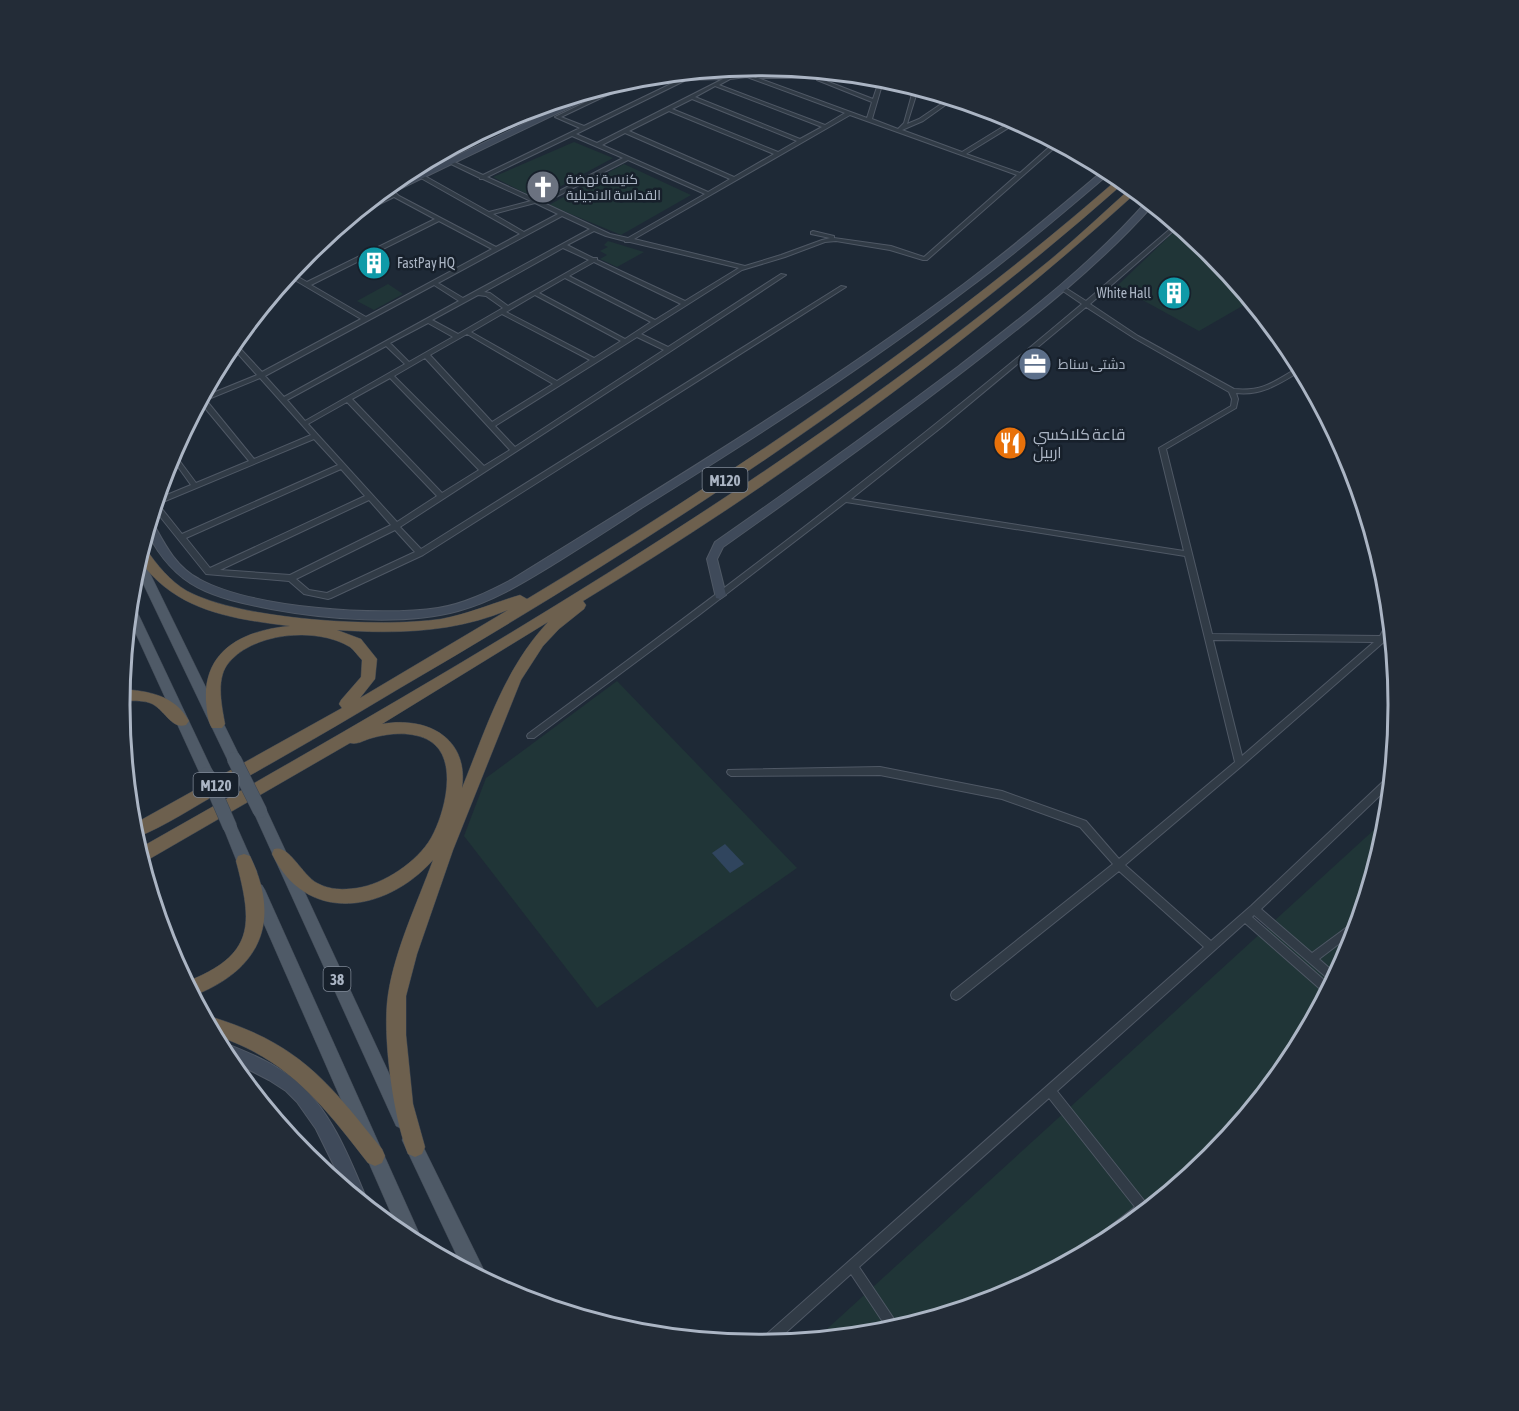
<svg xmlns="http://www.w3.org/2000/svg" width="1519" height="1411" font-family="'Asap Condensed',Cairo,sans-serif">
<rect width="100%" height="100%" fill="#1e2936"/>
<g fill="#203537">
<path d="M 574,142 L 613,158 L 537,199 L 493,177 Z"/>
<path d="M 624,164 L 691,195 L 621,235 L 549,205 Z"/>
<path d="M 1179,227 L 1212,254 L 1251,301 L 1199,331 L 1117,286 Z"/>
<path d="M 608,241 L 644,252 L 617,267 L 600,259 L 607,255 L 600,251 L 608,247 L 604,245 Z"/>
<path d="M 388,284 L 403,294 L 374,310 L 357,301 Z"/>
<path d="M 617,681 L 797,868 L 597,1008 L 464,836 L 486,778 Z"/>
<path d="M 1388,817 L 1387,831 L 1350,951 L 1291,1061 L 1211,1158 L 1114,1237 L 1004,1296 L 884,1333 L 816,1339 Z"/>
</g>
<path fill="#30455e" d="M 725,844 L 744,864 L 730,873 L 712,853 Z"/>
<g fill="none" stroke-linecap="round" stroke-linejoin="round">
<g stroke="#4f5865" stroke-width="2">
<g id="street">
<path d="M 726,69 L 732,69 L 756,78 L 758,76 L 857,76 L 876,78 L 758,78 L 867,118 L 872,102 L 817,80 L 821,79 L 873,99 L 880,78 L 884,78 L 872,119 L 898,129 L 904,123 L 914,87 L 918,89 L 907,124 L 919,119 L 950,98 L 954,99 L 923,121 L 902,130 L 962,152 L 1014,120 L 1018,122 L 966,154 L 1020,173 L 1055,142 L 1059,144 L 927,260 L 923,260 L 890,250 L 836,241 L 825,242 L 785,257 L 742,270 L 641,334 L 668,347 L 781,274 L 786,275 L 671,351 L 400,527 L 421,549 L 841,286 L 846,287 L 423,555 L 331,598 L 328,599 L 304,594 L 289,581 L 206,574 L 154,509 L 157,499 L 191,485 L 171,457 L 173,452 L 196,483 L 249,461 L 200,402 L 203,397 L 257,375 L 231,346 L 235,343 L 262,372 L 361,319 L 288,276 L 291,273 L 307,282 L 435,219 L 394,197 L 357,215 L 354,215 L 361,209 L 392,195 L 387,190 L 390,188 L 399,196 L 496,247 L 520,234 L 419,177 L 419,175 L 423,175 L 489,212 L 531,201 L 483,179 L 480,179 L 480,178 L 447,162 L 452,161 L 483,175 L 580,128 L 555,117 L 635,78 L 742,76 ZM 747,77 L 845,113 L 825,125 L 719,85 L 730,79 ZM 723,79 L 597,143 L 576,134 L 684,81 L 684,80 ZM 639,80 L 679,80 L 584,126 L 561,117 ZM 715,86 L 822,127 L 800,139 L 695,97 ZM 692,99 L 797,141 L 778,152 L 672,109 ZM 669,111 L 774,154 L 734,177 L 629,131 ZM 850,115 L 1017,175 L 924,257 L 891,246 L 834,238 L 834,236 L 813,231 L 811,232 L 811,234 L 830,238 L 822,240 L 781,255 L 745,266 L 634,239 ZM 625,133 L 730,179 L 708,192 L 602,145 ZM 572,136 L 623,158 L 540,201 L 487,177 ZM 628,160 L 705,194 L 628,238 L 610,234 L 544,203 ZM 535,203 L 558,214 L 524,232 L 493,214 ZM 562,216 L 590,229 L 463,298 L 438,283 ZM 439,221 L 492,249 L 366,317 L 311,285 ZM 594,231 L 606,236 L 625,241 L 625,242 L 630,242 L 739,268 L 685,301 L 597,260 L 597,258 L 593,258 L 567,245 ZM 563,248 L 589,260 L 508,306 L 490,293 L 484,292 ZM 594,262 L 681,304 L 655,320 L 569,276 ZM 565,278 L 651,322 L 625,339 L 539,293 ZM 434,285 L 459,301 L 284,397 L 265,376 ZM 478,295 L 486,296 L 503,308 L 458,334 L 432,320 ZM 535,295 L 621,341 L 594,358 L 506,312 ZM 502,314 L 590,360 L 557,381 L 471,332 ZM 428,323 L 453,337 L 409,362 L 390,343 ZM 467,334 L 553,384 L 492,422 L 430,355 ZM 637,337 L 664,350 L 515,447 L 495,426 ZM 386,346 L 405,364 L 305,421 L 287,400 ZM 425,358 L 510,450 L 484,466 L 394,376 ZM 260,378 L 311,435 L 254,459 L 206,400 ZM 390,378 L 479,470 L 442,493 L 352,399 ZM 347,402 L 437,496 L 397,522 L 308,424 ZM 314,439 L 338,465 L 182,534 L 158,504 ZM 341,469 L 365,496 L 210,568 L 186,538 ZM 369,500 L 391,525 L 290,575 L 220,570 ZM 395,530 L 415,552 L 327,593 L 309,590 L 296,579 Z"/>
<path d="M 501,128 L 505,129 L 400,177 L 420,165 Z"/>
<path d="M 1176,224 L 1179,226 L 1090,304 L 1138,336 L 1234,389 C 1263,392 1275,381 1299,367 L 1302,370 C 1281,383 1262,396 1236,393 L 1238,399 L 1236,408 L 1166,449 L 1212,634 L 1380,636 L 1388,621 L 1391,620 L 1391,629 L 1385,641 L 1243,765 L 1125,865 L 1211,941 L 1251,906 L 1389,776 L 1392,775 L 1391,785 L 1261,909 L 1312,953 L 1358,919 L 1360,919 L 1357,930 L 1319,959 L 1337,975 L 1333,983 L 1254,915 L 1252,917 L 1331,986 L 1327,995 L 1245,923 L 1057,1091 L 1150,1208 L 1114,1238 L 1080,1256 L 1079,1253 L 1081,1249 L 1135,1207 L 1049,1098 L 859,1267 L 900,1328 L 889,1331 L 851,1274 L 773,1344 L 758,1345 L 760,1340 L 1204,947 L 1119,871 L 960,998 L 956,1000 L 952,998 L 951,995 L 952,992 L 1113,864 L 1080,827 L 1002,799 L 880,775 L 731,776 L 728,774 L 727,772 L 728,770 L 880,767 L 1002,791 L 1086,821 L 1119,859 L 1235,762 L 1185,556 L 846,502 L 699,615 L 534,738 L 528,738 L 527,736 L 528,734 C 717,595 903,455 1082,304 L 1060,289 L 1060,287 L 1064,287 L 1086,301 ZM 1086,307 L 1134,338 L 1229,392 L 1232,399 L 1231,406 L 1159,448 L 1184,551 L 851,499 L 943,426 ZM 1213,640 L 1374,642 L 1242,756 Z"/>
</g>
</g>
<g stroke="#4f5865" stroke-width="2">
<g id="secondary">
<path d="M 615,84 L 614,86 L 379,199 L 374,199 L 384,190 L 596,90 Z"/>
<path d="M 1105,169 L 1111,172 C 1065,211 1019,251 970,287 C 865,367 753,439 640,509 C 613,527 586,544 559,561 C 526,581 495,601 458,611 C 404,626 325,619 271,609 C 212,597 176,589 147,532 L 150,523 L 153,523 C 165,545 176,567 199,579 C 251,608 379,617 438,608 C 464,604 488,592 511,580 C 664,485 819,392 964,284 C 1013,247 1059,208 1105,169 Z"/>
<path d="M 1147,201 L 1153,205 C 1098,267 1031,319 965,370 C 886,431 805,489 723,547 L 717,559 L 726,595 L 720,599 L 716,598 L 707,559 L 715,542 C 797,485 879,426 959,366 C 1025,315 1092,264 1147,201 Z"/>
<path d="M 222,1042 C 247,1052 275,1063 296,1081 C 331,1110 350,1159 367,1200 L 365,1205 L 346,1190 L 316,1129 L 297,1102 L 286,1091 L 269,1080 L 226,1058 L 218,1043 Z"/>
</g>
</g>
<g stroke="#3b4450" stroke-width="1">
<g id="primary">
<path d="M 139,557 L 144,561 L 241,759 L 239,763 L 229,763 L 227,759 L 136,569 Z"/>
<path d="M 130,604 L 136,609 L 214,774 L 212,778 L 207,780 L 202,778 L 200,774 L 129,619 Z"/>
<path d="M 260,805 L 265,807 L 267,811 L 408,1114 L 411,1120 L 408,1126 L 402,1129 L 396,1126 L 253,811 L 255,807 Z"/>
<path d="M 230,821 L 235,823 L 237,827 L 257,872 L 254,877 L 249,879 L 244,877 L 241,872 L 223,827 L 225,823 Z"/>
<path d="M 257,883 L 262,885 L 265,890 L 420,1235 L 422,1242 L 421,1246 L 400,1234 L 249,890 L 252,885 Z"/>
<path d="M 411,1131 L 417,1134 L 483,1268 L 485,1275 L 484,1280 L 463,1269 L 402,1140 L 405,1134 Z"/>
</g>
</g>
<g stroke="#3c4551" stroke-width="1">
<g id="highway">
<path d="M 1119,178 L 1125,182 C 904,378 655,539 400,688 C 342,723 283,757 224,790 C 195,806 166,826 135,838 L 132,825 L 342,708 L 339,704 L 341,700 L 361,677 L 362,660 C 358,656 354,650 350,647 C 316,626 250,633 227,665 C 216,681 222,707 225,724 L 222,728 L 212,728 C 207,720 207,710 206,701 C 203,649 245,630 290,626 C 232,619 176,611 140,561 L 142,548 L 146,549 C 157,565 170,581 187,591 C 241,620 380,628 441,619 C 469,614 493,603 520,595 L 527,599 C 734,474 936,338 1119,178 ZM 508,610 L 360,698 L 375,679 L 377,659 L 361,639 L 337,630 C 395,634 453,633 508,610 Z"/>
<path d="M 1131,188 L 1137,192 C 967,346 779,482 583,601 L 586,605 L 584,609 L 559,629 L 543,646 L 521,680 L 453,850 L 417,954 L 406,996 L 406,1035 L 413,1104 L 425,1147 L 422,1154 L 415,1157 L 408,1154 C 393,1117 382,1035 388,995 C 395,949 417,904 433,860 C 387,912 307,926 272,854 L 274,849 C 289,844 302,875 317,883 C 330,890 343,890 357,888 C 384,884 417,862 431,838 C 445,813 459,759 430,741 C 413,731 390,733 372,738 C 364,740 358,745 350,743 L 146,861 L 142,862 L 138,849 C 453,671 769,489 1050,260 C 1078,237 1104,212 1131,188 ZM 548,622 C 504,669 486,729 462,788 C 469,737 426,716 382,724 Z"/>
<path d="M 122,689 C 148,691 175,695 189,721 L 186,725 C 171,730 164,708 150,703 C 141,700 130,701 120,701 Z"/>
<path d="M 244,854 L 250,856 C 282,922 260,970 193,996 L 186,982 C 255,955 253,925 236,861 L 238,856 Z"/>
<path d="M 209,1016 C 298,1043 326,1079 382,1149 L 385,1156 L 382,1163 L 375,1166 L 368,1163 C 323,1105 287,1058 214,1035 L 205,1018 Z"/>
</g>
</g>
<use href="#street" fill="#313b46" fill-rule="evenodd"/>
<use href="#secondary" fill="#3f4a5a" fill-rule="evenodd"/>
<use href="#primary" fill="#4f5a67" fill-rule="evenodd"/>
<use href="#highway" fill="#6d604e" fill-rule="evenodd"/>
<g stroke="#3b4450" stroke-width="15" stroke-linecap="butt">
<g id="primary-bridge">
<path d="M 234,759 L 260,811"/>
<path d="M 207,774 L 230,827"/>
</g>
</g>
<use href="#primary-bridge" stroke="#4f5a67" stroke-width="14"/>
</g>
<defs>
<g id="church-disc" transform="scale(1.725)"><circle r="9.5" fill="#6b7280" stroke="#17202b"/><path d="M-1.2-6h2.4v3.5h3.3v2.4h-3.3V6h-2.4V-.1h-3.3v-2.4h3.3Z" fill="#fff"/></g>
<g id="building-disc" transform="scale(1.725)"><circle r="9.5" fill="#0f9aa8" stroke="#17202b"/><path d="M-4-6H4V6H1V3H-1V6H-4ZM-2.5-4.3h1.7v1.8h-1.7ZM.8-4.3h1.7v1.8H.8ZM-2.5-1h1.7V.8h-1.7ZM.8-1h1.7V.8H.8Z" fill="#fff"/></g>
<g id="office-disc" transform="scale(1.725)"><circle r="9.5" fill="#5c6f8a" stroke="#17202b"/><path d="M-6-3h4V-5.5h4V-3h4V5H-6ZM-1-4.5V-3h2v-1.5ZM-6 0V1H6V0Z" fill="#fff"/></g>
<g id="restaurant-disc" transform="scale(1.725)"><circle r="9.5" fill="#e8710a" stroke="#17202b"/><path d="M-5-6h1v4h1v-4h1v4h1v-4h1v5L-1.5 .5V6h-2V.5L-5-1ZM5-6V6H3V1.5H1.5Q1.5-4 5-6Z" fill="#fff"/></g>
</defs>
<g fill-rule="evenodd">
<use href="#church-disc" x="543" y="187"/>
<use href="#building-disc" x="374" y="263"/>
<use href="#building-disc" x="1174" y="293"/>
<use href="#office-disc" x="1035" y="364"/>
<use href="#restaurant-disc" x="1010" y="443"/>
</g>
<g text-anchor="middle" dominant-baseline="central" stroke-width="5" stroke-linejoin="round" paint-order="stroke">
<g font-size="14" fill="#abb5c4" stroke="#17202b" text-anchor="start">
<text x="566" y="179">كنيسة نهضة<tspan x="566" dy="16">القداسة الانجيلية</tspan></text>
<text x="397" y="263">FastPay HQ</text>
<text x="1151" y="293" text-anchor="end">White Hall</text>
<text x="1058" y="364">دشتی سناط</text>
</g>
<g fill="#17202b" stroke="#7f8896" stroke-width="1.5">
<rect x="702.5" y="468" width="45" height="24" rx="4.5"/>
<rect x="193.5" y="773" width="45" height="24" rx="4.5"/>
<rect x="323.5" y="967" width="27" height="24" rx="4.5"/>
</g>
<g font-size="15" font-weight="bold" fill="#abb5c4">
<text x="725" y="480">M120</text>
<text x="216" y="785">M120</text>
<text x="337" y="979">38</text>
</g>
<g font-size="16" fill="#abb5c4" stroke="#17202b" text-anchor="start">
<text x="1033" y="434">قاعة كلاكسي<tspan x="1033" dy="18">اربيل</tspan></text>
</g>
</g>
<path d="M0 0H1519V1411H0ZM130 705a629 629 0 1 1 1258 0a629 629 0 1 1-1258 0Z" fill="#232c37" fill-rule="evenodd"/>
<path fill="none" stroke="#abb5c4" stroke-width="3" d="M130 705a629 629 0 1 1 1258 0a629 629 0 1 1-1258 0Z"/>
</svg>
